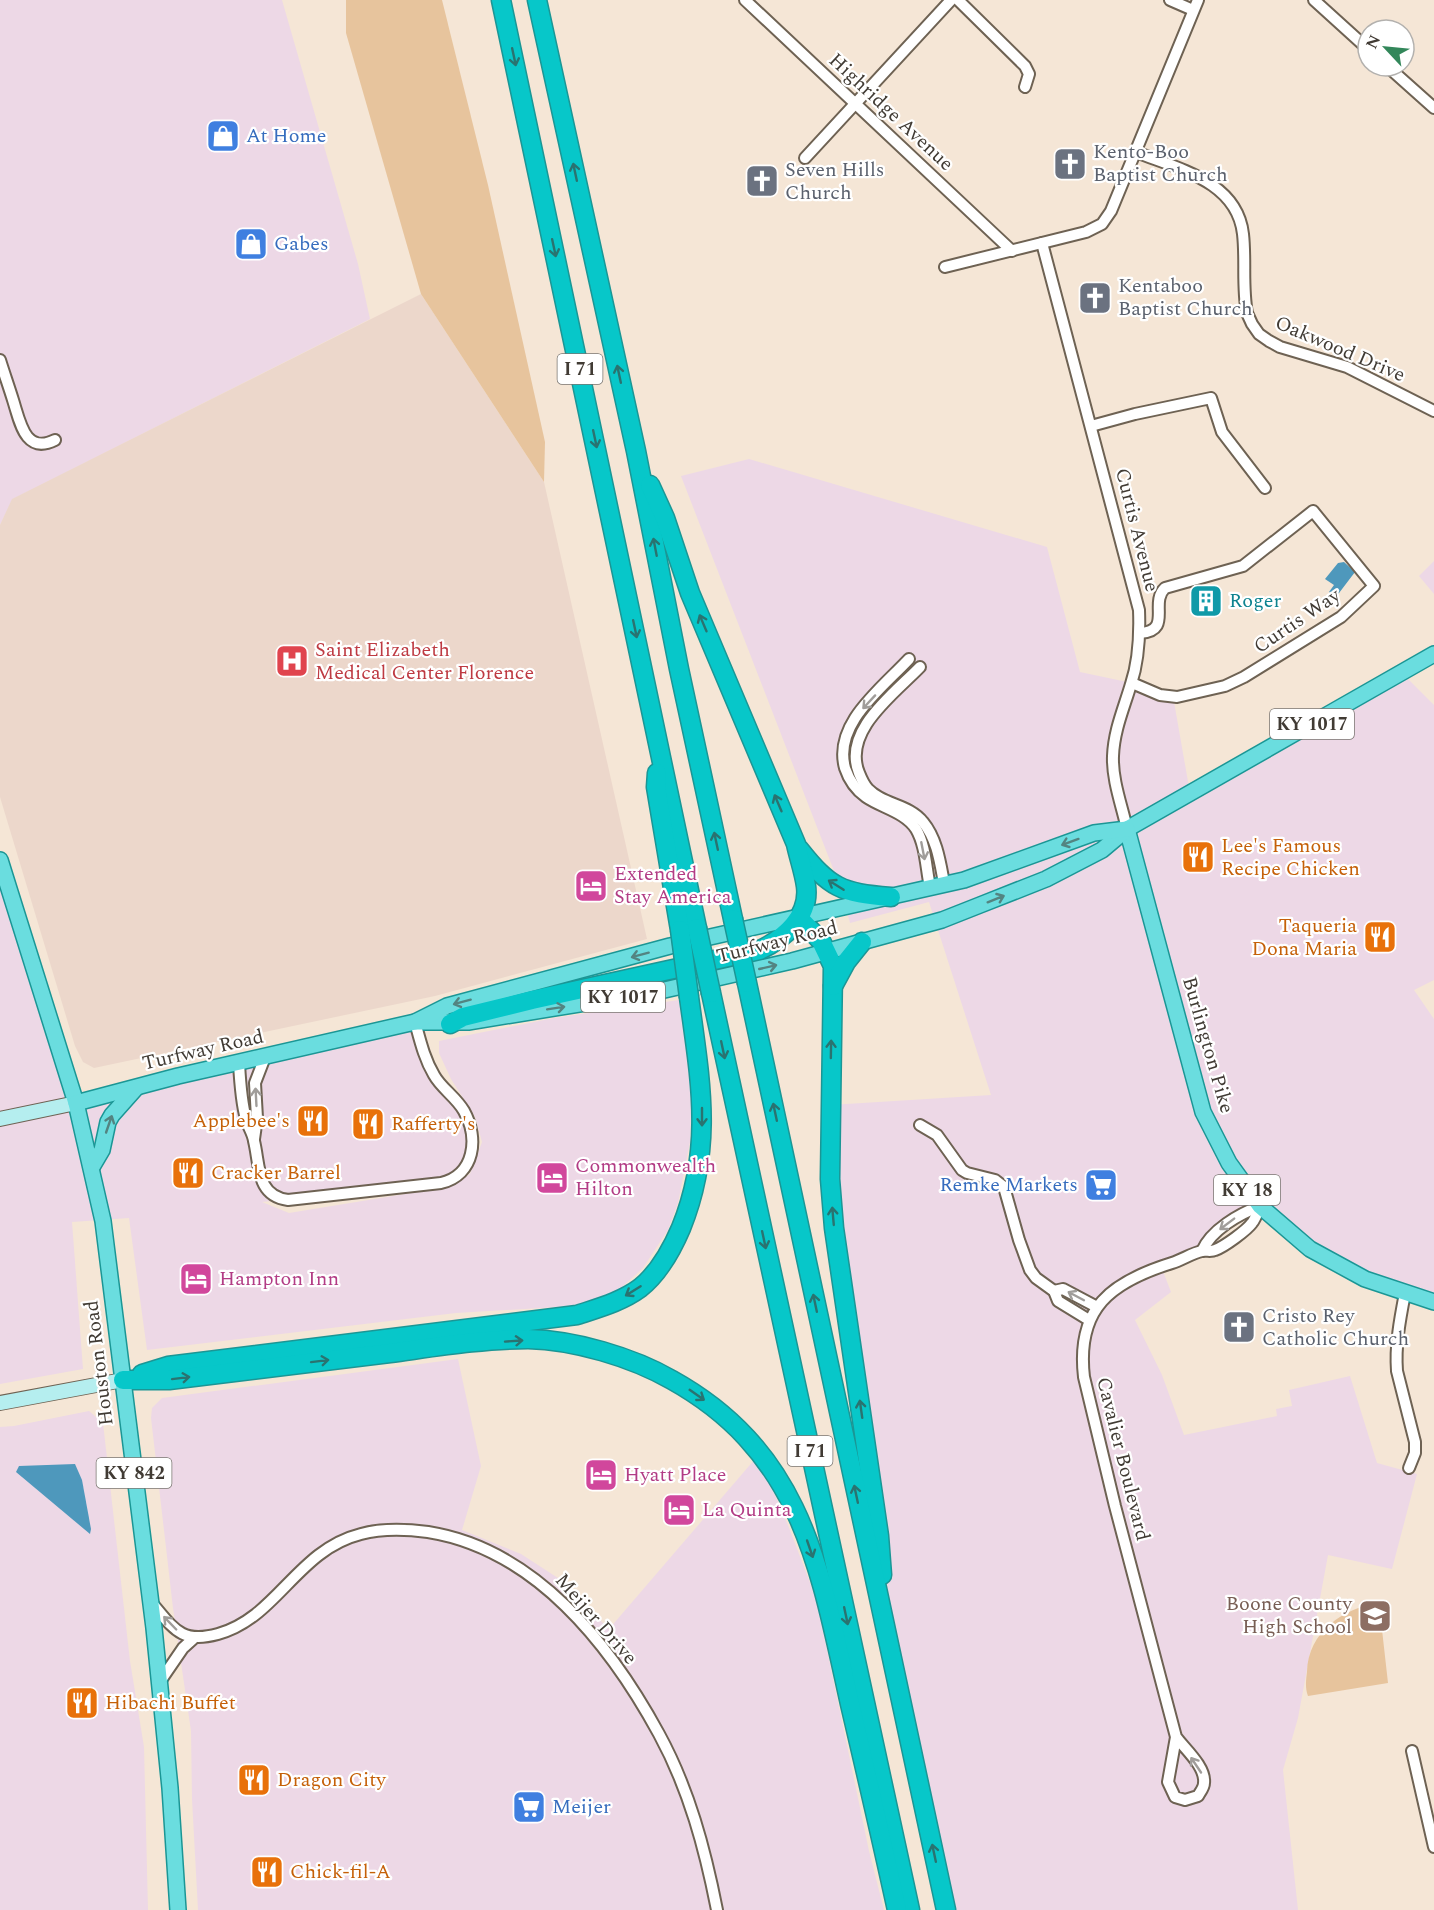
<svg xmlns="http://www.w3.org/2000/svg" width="1434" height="1910" font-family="Spectral,serif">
<rect width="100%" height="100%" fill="#f5e6d6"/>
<g fill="#edd8e6">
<path d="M 0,0 L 282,0 L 358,264 L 370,319 L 13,499 L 0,525 Z"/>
<path d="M 749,459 L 1047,547 L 1080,672 L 1132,683 L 1173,696 L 1190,793 L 1402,673 L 1434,705 L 1434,980 L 1414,990 L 1434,1019 L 1434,1302 L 1384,1287 L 1270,1215 L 1243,1213 L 1202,1251 L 1161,1266 L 1171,1292 L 1135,1320 L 1162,1375 L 1184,1435 L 1277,1416 L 1276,1409 L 1292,1406 L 1289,1390 L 1350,1376 L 1377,1463 L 1417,1474 L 1392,1569 L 1328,1555 L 1298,1718 L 1283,1770 L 1298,1910 L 946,1910 L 881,1613 L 834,1228 L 830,1105 L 991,1095 L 929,902 L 850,923 L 841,889 L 681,476 Z"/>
<path d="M 1434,561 L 1434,594 L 1419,576 Z"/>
<path d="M 0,860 L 76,1103 L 415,1022 L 422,1048 L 456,1099 L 472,1146 L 453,1180 L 262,1202 L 289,1213 L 448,1187 L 470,1174 L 482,1142 L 475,1117 L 451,1079 L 439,1053 L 439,1041 L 554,1018 L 679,1000 L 692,1091 L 690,1142 L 678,1203 L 668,1230 L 643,1268 L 611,1297 L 575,1306 L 456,1313 L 147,1350 L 129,1218 L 72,1222 L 83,1369 L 0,1384 Z"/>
<path d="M 458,1359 L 481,1466 L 462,1530 L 521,1554 L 558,1578 L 609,1629 L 755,1459 L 765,1472 L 788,1525 L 817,1601 L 869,1851 L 884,1910 L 198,1910 L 192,1799 L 191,1731 L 173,1608 L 151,1418 L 152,1408 L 162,1398 Z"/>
<path d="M 89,1411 L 103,1423 L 130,1661 L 144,1747 L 148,1910 L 0,1910 L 0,1427 L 14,1426 Z"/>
</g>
<path fill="#ecd7cb" d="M 421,294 L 544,482 L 647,939 L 435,996 L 94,1068 L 83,1062 L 75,1046 L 0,797 L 0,525 L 12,499 Z"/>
<g fill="#e7c49d">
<path d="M 346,0 L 442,0 L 488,185 L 545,442 L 544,482 L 421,294 L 346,33 Z"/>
<path d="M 1379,1603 L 1388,1683 L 1308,1696 C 1305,1688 1306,1680 1307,1672 C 1308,1632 1343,1608 1379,1603 Z"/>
</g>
<g fill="#4e98bc">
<path d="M 1344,562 L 1355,572 L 1336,597 L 1329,592 L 1334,585 L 1325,579 L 1338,563 Z"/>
<path d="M 75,1464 L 82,1480 L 91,1529 L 90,1534 L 16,1472 L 19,1466 Z"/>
</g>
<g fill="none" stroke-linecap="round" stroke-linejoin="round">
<g stroke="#6e6253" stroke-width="14">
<g id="minor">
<path d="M 745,0 L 1012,251"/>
<path d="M 958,0 L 1025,66 L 1029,74 L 1025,87"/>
<path d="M 1170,0 L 1193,10"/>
<path d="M 1314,0 L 1368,49"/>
<path d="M 1387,66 L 1434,108"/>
<path d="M 1136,152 C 1178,169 1237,181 1243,234 C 1246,260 1242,287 1247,313 L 1252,324 L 1259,334 L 1269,341 L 1280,347 L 1347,367 L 1434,411"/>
<path d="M 805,158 L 951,0"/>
<path d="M 1042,243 L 1139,610 C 1140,636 1139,660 1131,684 C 1124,708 1114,730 1113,756 C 1112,780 1122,806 1127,829"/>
<path d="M 945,267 L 1086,232 L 1102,224 L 1111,211 L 1198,0"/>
<path d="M 0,360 C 4,373 9,387 13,400 C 20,422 25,455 55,440"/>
<path d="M 1091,426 L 1135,414 L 1211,398 L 1222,432 L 1265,488"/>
<path d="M 909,659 C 881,689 833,724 845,768 C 849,780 856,790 866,797 C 882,808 905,812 916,829 C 926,846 926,869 930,887"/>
<path d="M 920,667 C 894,694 842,731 859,773 C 861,778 864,785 868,789 C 883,805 909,804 923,822 C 937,839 940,862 944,883"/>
<path d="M 1132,683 L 1160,695 L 1177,697 L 1225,686 L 1244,677 L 1341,617 L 1374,586 L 1313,511 L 1243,566 L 1165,588 C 1149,603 1173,631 1140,633"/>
<path d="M 239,1063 C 240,1081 241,1101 246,1119 C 248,1127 253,1133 254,1141 C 260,1165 256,1196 288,1200 L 441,1183 C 475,1175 479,1138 464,1111 C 456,1097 441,1088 434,1075 C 424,1058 420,1040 415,1022"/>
<path d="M 920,1125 L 937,1135 L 962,1170 L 967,1173 L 995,1180 L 1004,1187 L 1019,1240 L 1030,1270 L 1036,1278 L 1054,1291 L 1058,1301 L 1089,1320"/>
<path d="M 254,1139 L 257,1118 L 255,1083 L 265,1057"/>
<path d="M 1202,1251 C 1211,1230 1239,1214 1260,1206"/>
<path d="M 1054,1291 L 1063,1289 L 1097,1307"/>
<path d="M 1405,1293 C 1400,1319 1395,1345 1397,1371 L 1415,1442 L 1415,1453 L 1409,1468"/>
<path d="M 151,1602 C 174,1629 181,1644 218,1634 C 277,1618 297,1550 361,1534 C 383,1528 405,1529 428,1532 C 535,1549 610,1644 659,1734 C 689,1789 705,1849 717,1910"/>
<path d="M 159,1683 L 183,1648 L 193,1639"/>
<path d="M 1176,1737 L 1168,1782 L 1175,1797 L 1185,1800 L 1198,1796 C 1200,1792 1204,1788 1204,1783 C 1206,1767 1185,1749 1176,1737 L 1115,1506 L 1084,1377 C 1076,1308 1111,1282 1172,1263 C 1182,1260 1192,1253 1202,1251 C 1206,1250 1211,1252 1215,1250 C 1224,1247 1247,1230 1252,1223 C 1256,1218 1258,1211 1260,1206"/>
<path d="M 1412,1751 L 1434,1847"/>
</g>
</g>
<g stroke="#6e6253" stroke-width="16">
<g id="secondary">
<path d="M 0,1119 L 76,1103"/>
<path d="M 0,1403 L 123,1380"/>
</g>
</g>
<g stroke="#1b9695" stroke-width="18">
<g id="primary">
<path d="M 1127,829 L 1203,1112 L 1229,1163 L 1260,1206 L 1310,1249 L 1365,1279 L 1434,1302"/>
<path d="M 0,860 L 76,1103 L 103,1221 L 154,1628 L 170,1788 L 178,1910"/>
<path d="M 415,1022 L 468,1022 L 660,991 L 792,961 L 942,920 L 980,905 L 1046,879 L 1102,850 L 1127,829 L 1434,654"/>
<path d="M 76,1103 L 178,1076 L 415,1022 L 447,1006 L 670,946 L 964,880 L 1094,833 L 1127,829"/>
<path d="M 92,1167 L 102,1150 L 108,1122 L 112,1115 L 136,1088"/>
</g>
</g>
<g stroke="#1b9695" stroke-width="21">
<g id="motorway">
<path d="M 501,0 L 697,928"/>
<path d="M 537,0 L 636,451 L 679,669 L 733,919"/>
<path d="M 657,773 L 656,787 L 680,930"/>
<path d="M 799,849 C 830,888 841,893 891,897"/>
<path d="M 799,918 L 821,941 L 833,966 L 830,1179 L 834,1228 L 879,1536 L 882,1575"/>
<path d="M 747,983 L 946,1910"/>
<path d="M 833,986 L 846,962 L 862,942"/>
<path d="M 711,993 L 910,1910"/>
<path d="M 450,1024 L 463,1017 L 532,1000 L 760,950 C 785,938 810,916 806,886 C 804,872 799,858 796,844 L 690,593 L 665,518 L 650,485"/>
<path d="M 142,1374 L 168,1366 L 577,1315 C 598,1308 621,1302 640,1288 C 659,1273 672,1249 681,1228 C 714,1147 700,1079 689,997"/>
<path d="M 123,1380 L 169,1380 C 242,1371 316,1362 390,1353 C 435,1347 483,1339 528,1339 C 574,1340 632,1357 672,1380 C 803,1453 820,1569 850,1704 C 866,1772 882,1841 897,1910"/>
</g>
</g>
<use href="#minor" stroke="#fff" stroke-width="10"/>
<use href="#secondary" stroke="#b5eeef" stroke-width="14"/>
<use href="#primary" stroke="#6adddf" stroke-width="15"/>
<use href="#motorway" stroke="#07c7c9" stroke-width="18"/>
<g stroke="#1b9695" stroke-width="21" stroke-linecap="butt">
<g id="motorway-bridge">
<path d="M 733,919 L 747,983"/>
<path d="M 697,928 L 711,993"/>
<path d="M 680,930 L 689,997"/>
</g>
</g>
<use href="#motorway-bridge" stroke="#07c7c9" stroke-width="18"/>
</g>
<defs><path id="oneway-shaft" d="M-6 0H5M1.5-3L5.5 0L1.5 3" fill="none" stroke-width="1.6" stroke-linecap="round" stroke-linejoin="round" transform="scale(1.5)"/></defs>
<g stroke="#2a7370">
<use href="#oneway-shaft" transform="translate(514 57) rotate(78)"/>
<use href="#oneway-shaft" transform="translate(575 172) rotate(-102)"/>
<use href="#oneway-shaft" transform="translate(554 248) rotate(78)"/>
<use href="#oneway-shaft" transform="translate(619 374) rotate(-102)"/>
<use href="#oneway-shaft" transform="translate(595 439) rotate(78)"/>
<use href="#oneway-shaft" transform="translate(655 547) rotate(-101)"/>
<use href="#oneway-shaft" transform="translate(703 623) rotate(-113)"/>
<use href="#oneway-shaft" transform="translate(635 629) rotate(78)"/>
<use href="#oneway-shaft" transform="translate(778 803) rotate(-113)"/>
<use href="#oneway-shaft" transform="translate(716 841) rotate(-102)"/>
<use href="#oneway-shaft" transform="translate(836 885) rotate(-148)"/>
<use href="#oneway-shaft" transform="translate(831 1049) rotate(-89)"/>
<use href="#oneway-shaft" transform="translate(723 1050) rotate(78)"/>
<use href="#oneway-shaft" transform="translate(775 1112) rotate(-102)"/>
<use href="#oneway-shaft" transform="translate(702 1117) rotate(90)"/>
<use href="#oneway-shaft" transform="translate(833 1216) rotate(-95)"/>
<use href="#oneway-shaft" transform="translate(764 1240) rotate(78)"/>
<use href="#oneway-shaft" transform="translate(633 1291) rotate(148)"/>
<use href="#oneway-shaft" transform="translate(815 1303) rotate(-102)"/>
<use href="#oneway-shaft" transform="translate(514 1341) rotate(-4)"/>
<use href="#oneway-shaft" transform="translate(320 1361) rotate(-7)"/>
<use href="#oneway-shaft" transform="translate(181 1378) rotate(-7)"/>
<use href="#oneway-shaft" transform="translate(697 1395) rotate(35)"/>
<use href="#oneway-shaft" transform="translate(861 1409) rotate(-98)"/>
<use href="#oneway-shaft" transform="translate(856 1494) rotate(-102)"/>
<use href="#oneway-shaft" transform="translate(810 1549) rotate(71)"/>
<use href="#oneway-shaft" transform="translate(846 1616) rotate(78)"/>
<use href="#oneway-shaft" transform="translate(934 1853) rotate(-102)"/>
</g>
<g stroke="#a09d9a">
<use href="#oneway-shaft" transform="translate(869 702) rotate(133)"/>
<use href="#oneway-shaft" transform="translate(923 851) rotate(79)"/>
<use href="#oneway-shaft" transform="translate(256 1097) rotate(-93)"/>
<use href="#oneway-shaft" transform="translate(1227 1224) rotate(143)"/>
<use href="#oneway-shaft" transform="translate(1076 1296) rotate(-152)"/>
<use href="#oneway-shaft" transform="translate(170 1623) rotate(-134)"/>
<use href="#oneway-shaft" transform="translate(1196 1765) rotate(-124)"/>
</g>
<g stroke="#538481">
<use href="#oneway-shaft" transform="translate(1070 842) rotate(160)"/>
<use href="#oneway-shaft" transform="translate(996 899) rotate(-22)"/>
<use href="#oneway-shaft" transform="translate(640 955) rotate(165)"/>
<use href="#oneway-shaft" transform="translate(768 967) rotate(-13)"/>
<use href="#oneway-shaft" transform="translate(462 1002) rotate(165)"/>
<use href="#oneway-shaft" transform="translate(556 1008) rotate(-9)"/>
<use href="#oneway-shaft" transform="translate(109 1124) rotate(-71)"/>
</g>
<defs>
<g id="shop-square" transform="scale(1.725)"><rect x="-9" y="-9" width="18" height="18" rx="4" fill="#3f7fe0" stroke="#fff"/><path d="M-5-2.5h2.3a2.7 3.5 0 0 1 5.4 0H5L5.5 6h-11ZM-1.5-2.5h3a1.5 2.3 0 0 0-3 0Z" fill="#fff"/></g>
<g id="church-square" transform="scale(1.725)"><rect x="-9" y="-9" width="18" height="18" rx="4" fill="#6b7280" stroke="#fff"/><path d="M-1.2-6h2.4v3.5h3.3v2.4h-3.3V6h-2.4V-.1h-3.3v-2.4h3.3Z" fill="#fff"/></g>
<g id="building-square" transform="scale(1.725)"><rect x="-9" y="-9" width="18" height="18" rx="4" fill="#0f9aa8" stroke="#fff"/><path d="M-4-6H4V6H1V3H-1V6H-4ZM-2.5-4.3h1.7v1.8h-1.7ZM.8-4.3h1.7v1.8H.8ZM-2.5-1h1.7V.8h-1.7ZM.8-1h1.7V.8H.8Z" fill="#fff"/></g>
<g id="hospital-square" transform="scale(1.725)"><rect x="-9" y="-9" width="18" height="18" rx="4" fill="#e0444e" stroke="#fff"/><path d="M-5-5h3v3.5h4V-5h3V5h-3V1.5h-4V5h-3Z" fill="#fff"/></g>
<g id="restaurant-square" transform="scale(1.725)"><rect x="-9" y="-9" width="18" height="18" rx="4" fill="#e8710a" stroke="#fff"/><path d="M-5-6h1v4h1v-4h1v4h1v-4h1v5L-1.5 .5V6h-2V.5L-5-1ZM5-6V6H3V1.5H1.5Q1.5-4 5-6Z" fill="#fff"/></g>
<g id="hotel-square" transform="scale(1.725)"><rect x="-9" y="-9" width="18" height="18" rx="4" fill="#d1479c" stroke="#fff"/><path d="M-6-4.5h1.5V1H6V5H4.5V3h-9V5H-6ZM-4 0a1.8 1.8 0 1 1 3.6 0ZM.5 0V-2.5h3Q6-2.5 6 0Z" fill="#fff"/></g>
<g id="supermarket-square" transform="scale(1.725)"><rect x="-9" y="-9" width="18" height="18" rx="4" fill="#3f7fe0" stroke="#fff"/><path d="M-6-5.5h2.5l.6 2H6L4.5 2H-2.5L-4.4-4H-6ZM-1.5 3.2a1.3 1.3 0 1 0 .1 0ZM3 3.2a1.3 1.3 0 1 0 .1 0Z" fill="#fff"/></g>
<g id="school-square" transform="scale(1.725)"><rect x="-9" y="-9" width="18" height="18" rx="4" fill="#8d6e63" stroke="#fff"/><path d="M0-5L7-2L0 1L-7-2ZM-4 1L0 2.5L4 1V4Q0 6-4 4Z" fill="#fff"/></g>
</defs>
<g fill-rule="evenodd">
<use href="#shop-square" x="223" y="136"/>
<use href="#church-square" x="1070" y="164"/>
<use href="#church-square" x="762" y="181"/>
<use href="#shop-square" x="251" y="244"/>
<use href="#church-square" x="1095" y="298"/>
<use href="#building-square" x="1206" y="601"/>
<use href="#hospital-square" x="292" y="661"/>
<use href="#restaurant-square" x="1198" y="857"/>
<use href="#hotel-square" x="591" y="886"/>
<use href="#restaurant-square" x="1380" y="937"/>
<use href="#restaurant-square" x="313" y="1121"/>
<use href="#restaurant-square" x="368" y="1124"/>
<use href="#restaurant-square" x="188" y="1173"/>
<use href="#hotel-square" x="552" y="1178"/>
<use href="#supermarket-square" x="1101" y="1185"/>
<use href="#hotel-square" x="196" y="1279"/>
<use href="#church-square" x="1239" y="1327"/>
<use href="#hotel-square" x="601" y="1475"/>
<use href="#hotel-square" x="679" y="1510"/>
<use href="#school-square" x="1375" y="1616"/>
<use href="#restaurant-square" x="82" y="1703"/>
<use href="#restaurant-square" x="254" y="1780"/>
<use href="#supermarket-square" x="529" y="1807"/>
<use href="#restaurant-square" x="267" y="1872"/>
</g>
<g text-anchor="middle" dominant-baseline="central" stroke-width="4.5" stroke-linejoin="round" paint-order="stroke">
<g fill="#fff" stroke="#7a7671" stroke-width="1.5">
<rect x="557.5" y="354" width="45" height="30" rx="4.5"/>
<rect x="1270" y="709" width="84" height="30" rx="4.5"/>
<rect x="581" y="982" width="84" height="30" rx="4.5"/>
<rect x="1214" y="1175" width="66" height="30" rx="4.5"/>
<rect x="787.5" y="1436" width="45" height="30" rx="4.5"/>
<rect x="96.5" y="1458" width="75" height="30" rx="4.5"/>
</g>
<g font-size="18" font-weight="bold" fill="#413b34">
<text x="580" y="369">I 71</text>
<text x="1312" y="724">KY 1017</text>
<text x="623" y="997">KY 1017</text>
<text x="1247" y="1190">KY 18</text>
<text x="810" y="1451">I 71</text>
<text x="134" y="1473">KY 842</text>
</g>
<g font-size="20" fill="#413b34" stroke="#fff">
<text transform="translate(891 112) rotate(43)">Highridge Avenue</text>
<text transform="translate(1340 349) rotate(23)">Oakwood Drive</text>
<text transform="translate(1137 530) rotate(76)">Curtis Avenue</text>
<text transform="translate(1297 621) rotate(-34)">Curtis Way</text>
<text transform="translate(777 942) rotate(-14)">Turfway Road</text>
<text transform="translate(1208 1045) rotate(74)">Burlington Pike</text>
<text transform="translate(203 1050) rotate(-13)">Turfway Road</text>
<text transform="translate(99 1363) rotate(-97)">Houston Road</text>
<text transform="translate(1123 1459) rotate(76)">Cavalier Boulevard</text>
<text transform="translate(596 1619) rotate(49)">Meijer Drive</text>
</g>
<g font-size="20" fill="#366cbe" stroke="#fff" text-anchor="start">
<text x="246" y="136">At Home</text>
<text x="274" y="244">Gabes</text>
<text x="1078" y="1185" text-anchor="end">Remke Markets</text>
<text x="552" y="1807">Meijer</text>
</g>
<g font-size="20" fill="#5b616d" stroke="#fff" text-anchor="start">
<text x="1093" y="152">Kento-Boo<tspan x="1093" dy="23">Baptist Church</tspan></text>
<text x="785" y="170">Seven Hills<tspan x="785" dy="23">Church</tspan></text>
<text x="1118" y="286">Kentaboo<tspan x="1118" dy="23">Baptist Church</tspan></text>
<text x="1262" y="1316">Cristo Rey<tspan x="1262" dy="23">Catholic Church</tspan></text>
</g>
<g font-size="20" fill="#0d838f" stroke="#fff" text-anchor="start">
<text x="1229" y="601">Roger</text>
</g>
<g font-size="20" fill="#be3a42" stroke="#fff" text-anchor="start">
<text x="315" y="650">Saint Elizabeth<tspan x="315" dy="23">Medical Center Florence</tspan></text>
</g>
<g font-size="20" fill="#c56008" stroke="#fff" text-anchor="start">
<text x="1221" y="846">Lee's Famous<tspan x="1221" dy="23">Recipe Chicken</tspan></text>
<text x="1357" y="926" text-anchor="end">Taqueria<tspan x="1357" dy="23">Dona Maria</tspan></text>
<text x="290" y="1121" text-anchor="end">Applebee's</text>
<text x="391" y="1124">Rafferty's</text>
<text x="211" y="1173">Cracker Barrel</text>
<text x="105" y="1703">Hibachi Buffet</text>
<text x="277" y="1780">Dragon City</text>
<text x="290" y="1872">Chick-fil-A</text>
</g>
<g font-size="20" fill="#b23c85" stroke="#fff" text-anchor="start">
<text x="614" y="874">Extended<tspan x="614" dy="23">Stay America</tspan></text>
<text x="575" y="1166">Commonwealth<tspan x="575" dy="23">Hilton</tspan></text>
<text x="219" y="1279">Hampton Inn</text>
<text x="624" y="1475">Hyatt Place</text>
<text x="702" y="1510">La Quinta</text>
</g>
<g font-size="20" fill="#785e54" stroke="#fff" text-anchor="end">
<text x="1352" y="1604">Boone County<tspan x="1352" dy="23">High School</tspan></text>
</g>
</g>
<g transform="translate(1386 48) rotate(296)"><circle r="28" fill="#ffffff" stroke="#b3b1ae" stroke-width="1.5"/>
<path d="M0-4.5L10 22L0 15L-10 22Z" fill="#33875a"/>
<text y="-9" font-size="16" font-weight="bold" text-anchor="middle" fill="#413b34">N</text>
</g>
</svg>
